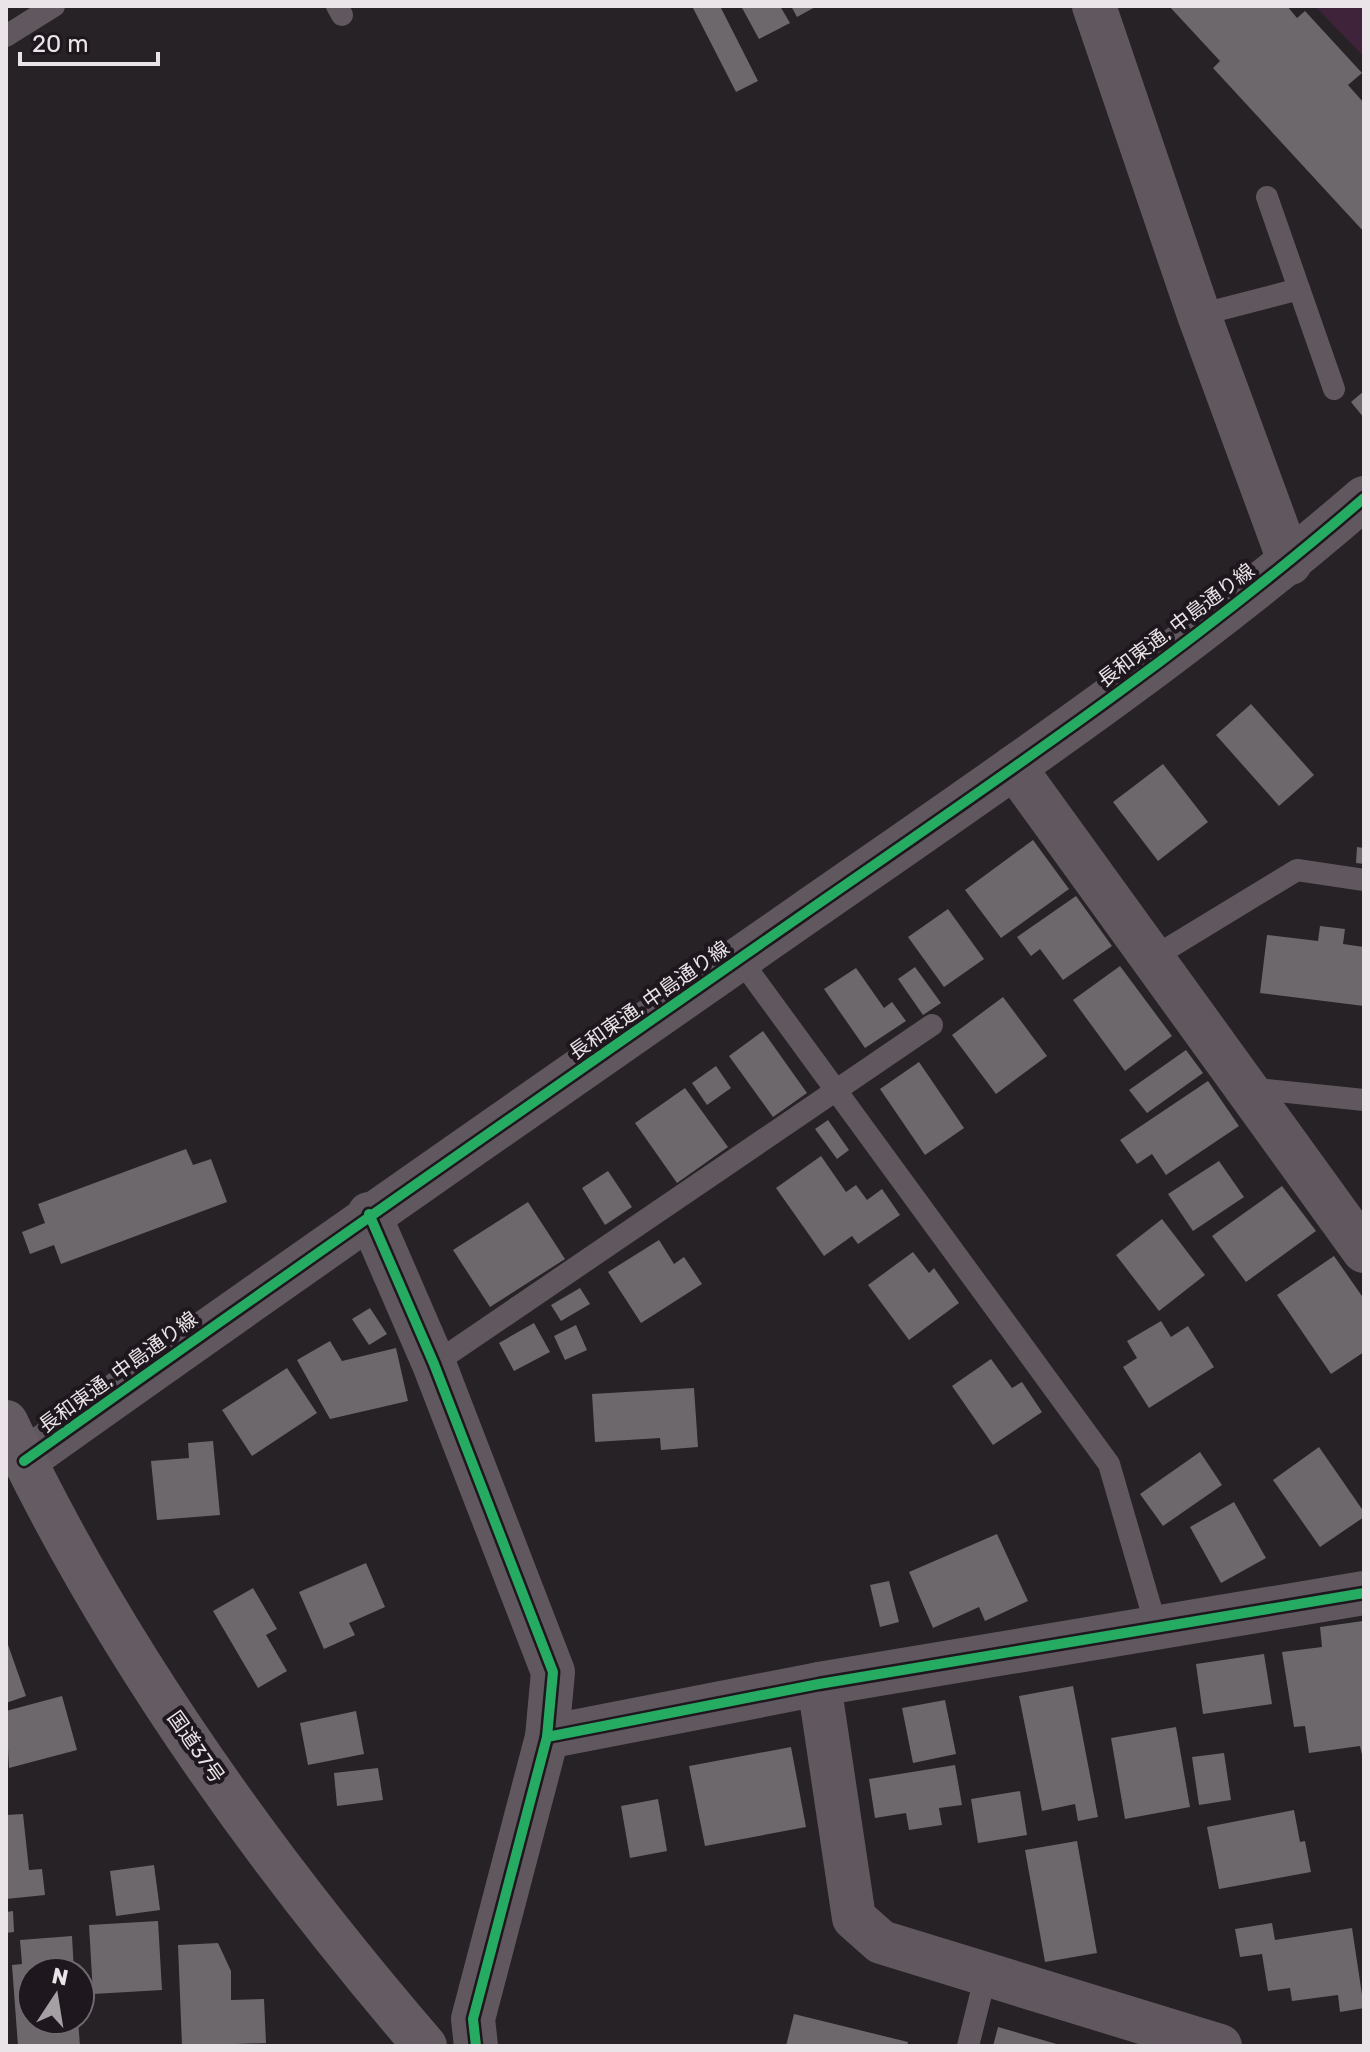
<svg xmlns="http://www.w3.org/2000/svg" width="1370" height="2052" font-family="Rubik,'Noto Sans JP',sans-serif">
<rect width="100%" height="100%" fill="#262225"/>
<path fill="#3f233a" d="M 1315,6 L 1364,6 L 1364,57 Z"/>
<g fill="#6c686b">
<path d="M 697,6 L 720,6 L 758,81 L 736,92 L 693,8 Z"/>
<path d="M 741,6 L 780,6 L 790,23 L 759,39 Z"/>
<path d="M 791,6 L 817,6 L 797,17 Z"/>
<path d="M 1169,6 L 1287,6 L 1297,18 L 1305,11 L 1362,73 L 1348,85 L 1364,103 L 1364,232 L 1213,68 L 1220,61 Z"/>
<path d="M 1364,391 L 1364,418 L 1351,402 Z"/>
<path d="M 1251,704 L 1314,775 L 1279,806 L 1216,735 Z"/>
<path d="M 1163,764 L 1208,822 L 1158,861 L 1113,802 Z"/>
<path d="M 1033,840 L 1069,889 L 1001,938 L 965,890 Z"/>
<path d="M 1357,847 L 1364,848 L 1364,864 L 1356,863 Z"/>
<path d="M 1076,896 L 1112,946 L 1063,980 L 1040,949 L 1031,956 L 1017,937 Z"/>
<path d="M 948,909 L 984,959 L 944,987 L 908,937 Z"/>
<path d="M 1320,926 L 1345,929 L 1343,944 L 1364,947 L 1364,1006 L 1260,993 L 1267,935 L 1318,941 Z"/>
<path d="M 1120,966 L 1172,1036 L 1125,1071 L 1073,1000 Z"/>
<path d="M 915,967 L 941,1003 L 923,1015 L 898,979 Z"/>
<path d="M 856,968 L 884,1008 L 892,1002 L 906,1021 L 865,1048 L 824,989 Z"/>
<path d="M 1003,997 L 1047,1056 L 996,1094 L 952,1035 Z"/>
<path d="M 763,1031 L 807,1093 L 773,1117 L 729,1056 Z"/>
<path d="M 1186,1050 L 1203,1073 L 1147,1113 L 1129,1090 Z"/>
<path d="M 919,1062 L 964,1128 L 925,1155 L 880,1089 Z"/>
<path d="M 716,1066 L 731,1088 L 707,1105 L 692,1083 Z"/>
<path d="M 1208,1081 L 1239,1126 L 1166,1175 L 1152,1154 L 1137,1164 L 1120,1140 Z"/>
<path d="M 685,1088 L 728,1147 L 677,1183 L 635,1123 Z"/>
<path d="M 828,1120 L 849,1150 L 837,1159 L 815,1129 Z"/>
<path d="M 186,1149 L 193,1165 L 211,1159 L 227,1202 L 61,1264 L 54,1245 L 30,1254 L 22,1232 L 45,1223 L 38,1204 Z"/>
<path d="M 821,1156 L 846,1192 L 856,1185 L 867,1200 L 882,1189 L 900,1215 L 858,1244 L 852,1236 L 824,1256 L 776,1188 Z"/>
<path d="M 1219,1161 L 1244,1197 L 1193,1231 L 1168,1194 Z"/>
<path d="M 608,1171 L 632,1207 L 605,1225 L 582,1188 Z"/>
<path d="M 1282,1186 L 1316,1231 L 1246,1282 L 1212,1236 Z"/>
<path d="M 528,1202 L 565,1259 L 490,1307 L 453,1250 Z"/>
<path d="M 1162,1219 L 1205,1275 L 1159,1311 L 1116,1255 Z"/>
<path d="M 659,1240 L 674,1264 L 684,1257 L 702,1284 L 641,1323 L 608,1272 Z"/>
<path d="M 913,1252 L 929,1273 L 934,1268 L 959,1303 L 909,1340 L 868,1285 Z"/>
<path d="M 1334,1256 L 1364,1299 L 1364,1352 L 1331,1374 L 1277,1295 Z"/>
<path d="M 580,1288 L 590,1304 L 561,1321 L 551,1305 Z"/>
<path d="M 370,1308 L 387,1334 L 369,1345 L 352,1319 Z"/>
<path d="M 1161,1321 L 1171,1337 L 1188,1326 L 1214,1367 L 1149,1408 L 1123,1367 L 1137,1358 L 1127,1341 Z"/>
<path d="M 534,1323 L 550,1352 L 514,1371 L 499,1343 Z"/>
<path d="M 576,1325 L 587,1350 L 565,1360 L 554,1336 Z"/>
<path d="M 330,1341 L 342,1361 L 396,1348 L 408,1401 L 330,1419 L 297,1360 Z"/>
<path d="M 991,1359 L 1012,1388 L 1022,1382 L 1042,1412 L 993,1445 L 952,1386 Z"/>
<path d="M 287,1368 L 317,1413 L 252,1456 L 222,1410 Z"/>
<path d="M 694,1388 L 698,1447 L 661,1450 L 660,1438 L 595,1442 L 592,1394 Z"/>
<path d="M 213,1441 L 220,1515 L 157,1520 L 151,1461 L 189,1458 L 188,1443 Z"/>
<path d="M 1319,1447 L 1364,1512 L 1364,1517 L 1320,1547 L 1273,1480 Z"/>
<path d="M 1200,1452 L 1222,1485 L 1163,1526 L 1140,1494 Z"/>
<path d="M 1234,1502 L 1266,1558 L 1221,1583 L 1190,1527 Z"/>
<path d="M 997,1534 L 1028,1601 L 985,1621 L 979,1607 L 933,1628 L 909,1572 Z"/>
<path d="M 366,1563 L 385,1607 L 349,1623 L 355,1635 L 324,1649 L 299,1592 Z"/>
<path d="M 889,1581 L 899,1622 L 880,1627 L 870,1585 Z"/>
<path d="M 253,1588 L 277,1629 L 266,1635 L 287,1671 L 258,1688 L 213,1611 Z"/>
<path d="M 1363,1621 L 1364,1764 L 1360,1746 L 1309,1753 L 1305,1726 L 1294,1727 L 1282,1652 L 1322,1647 L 1320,1627 Z"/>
<path d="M 6,1639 L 26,1696 L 6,1703 Z"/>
<path d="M 1264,1654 L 1272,1704 L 1203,1714 L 1196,1664 Z"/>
<path d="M 1073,1686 L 1098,1817 L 1078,1821 L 1075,1804 L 1042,1811 L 1019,1696 Z"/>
<path d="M 62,1696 L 77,1750 L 9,1768 L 6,1711 Z"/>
<path d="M 945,1700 L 956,1754 L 913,1763 L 902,1708 Z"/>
<path d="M 356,1711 L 364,1754 L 308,1765 L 300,1723 Z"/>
<path d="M 1176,1727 L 1190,1807 L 1125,1819 L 1111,1738 Z"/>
<path d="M 791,1747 L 806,1827 L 705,1846 L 689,1766 Z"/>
<path d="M 1224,1753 L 1231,1800 L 1199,1805 L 1192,1757 Z"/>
<path d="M 955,1765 L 962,1805 L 939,1808 L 942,1825 L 909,1830 L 906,1813 L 875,1818 L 869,1779 Z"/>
<path d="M 378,1768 L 383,1800 L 337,1806 L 334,1773 Z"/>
<path d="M 1020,1791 L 1027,1835 L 978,1843 L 971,1799 Z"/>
<path d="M 658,1799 L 667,1851 L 630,1858 L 621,1806 Z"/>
<path d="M 1294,1810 L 1300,1842 L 1305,1841 L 1311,1872 L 1219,1889 L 1207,1827 Z"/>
<path d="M 23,1814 L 29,1870 L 42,1869 L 45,1895 L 6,1899 L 6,1815 Z"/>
<path d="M 1077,1841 L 1097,1953 L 1045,1962 L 1025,1850 Z"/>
<path d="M 154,1865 L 160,1910 L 116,1916 L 110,1871 Z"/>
<path d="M 13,1911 L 14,1932 L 6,1933 L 6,1912 Z"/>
<path d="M 158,1921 L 162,1990 L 93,1994 L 89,1925 Z"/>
<path d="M 1272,1923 L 1275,1940 L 1352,1928 L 1364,2008 L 1340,2012 L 1338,1995 L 1292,2001 L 1290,1988 L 1268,1991 L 1262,1954 L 1240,1957 L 1235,1929 Z"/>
<path d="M 72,1936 L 74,1972 L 32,1972 L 32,2020 L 78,2020 L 80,2046 L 18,2046 L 12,1965 L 22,1964 L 20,1940 Z"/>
<path d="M 218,1943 L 231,1971 L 231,2000 L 264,1999 L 266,2043 L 182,2046 L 178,1945 Z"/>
<path d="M 794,2014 L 908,2042 L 907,2046 L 786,2046 Z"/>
<path d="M 998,2027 L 1060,2045 L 1060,2046 L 993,2046 Z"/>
</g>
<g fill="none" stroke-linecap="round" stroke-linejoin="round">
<g stroke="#61585f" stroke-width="22">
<path d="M 337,6 L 342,15"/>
<path d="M 6,36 L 54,6"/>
<path d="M 1267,197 L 1334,389"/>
<path d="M 1199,315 L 1299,289"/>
<path d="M 1154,957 L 1297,870 L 1364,880"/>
<path d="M 740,959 L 1109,1464 L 1156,1626"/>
<path d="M 1248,1088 L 1364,1100"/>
<path d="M 434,1364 L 932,1025"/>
<path d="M 968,2046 L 986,1974"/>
</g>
<g stroke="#61585f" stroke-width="44">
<path d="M 1094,6 L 1199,315 L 1290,563"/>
<path d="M 1014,767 L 1364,1251"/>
<path d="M 369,1214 L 434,1364 L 553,1672 L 547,1737 L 473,2019 L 476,2046"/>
<path d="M 819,1684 L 854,1918 L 881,1942 L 1220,2046"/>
<path d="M 547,1737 L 819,1684 L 1364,1593"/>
</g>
<path stroke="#61585f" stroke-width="44" d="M 24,1461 C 283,1276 544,1095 805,913 C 995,781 1189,650 1364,498"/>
<path stroke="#655c63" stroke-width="44" d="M 6,1422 C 112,1647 263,1858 425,2046"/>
<g stroke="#1e171d" stroke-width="15">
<g id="cycleway">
<path d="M 369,1214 L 434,1364 L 553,1672 L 547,1737 L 473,2019 L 476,2046"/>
<path d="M 24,1461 C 283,1276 544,1095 805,913 C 995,781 1189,650 1364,498"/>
<path d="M 547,1737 L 819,1684 L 1364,1593"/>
</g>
</g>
<use href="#cycleway" stroke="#26ab63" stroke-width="10"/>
</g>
<g text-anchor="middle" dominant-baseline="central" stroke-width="8" stroke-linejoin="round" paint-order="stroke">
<g font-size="20" fill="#eae4e8" stroke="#1e171d">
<text transform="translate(1176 625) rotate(-37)">長和東通, 中島通り線</text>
<text transform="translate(649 1000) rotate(-35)">長和東通, 中島通り線</text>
<text transform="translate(118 1372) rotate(-36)">長和東通, 中島通り線</text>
<text transform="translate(196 1747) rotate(55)">国道37号</text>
</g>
</g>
<rect width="1370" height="2052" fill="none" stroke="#eae4e8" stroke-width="16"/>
<g transform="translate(56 1996) rotate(12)"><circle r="38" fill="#1e171d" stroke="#70696e" stroke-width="2"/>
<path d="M0-6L14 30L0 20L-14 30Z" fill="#a5a0a4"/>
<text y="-12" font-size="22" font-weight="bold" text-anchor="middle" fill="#eae4e8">N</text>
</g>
<path d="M20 52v12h138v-12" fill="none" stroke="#eae4e8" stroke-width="4"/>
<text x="32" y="52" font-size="24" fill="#eae4e8" stroke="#1e171d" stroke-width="6" paint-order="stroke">20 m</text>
</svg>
